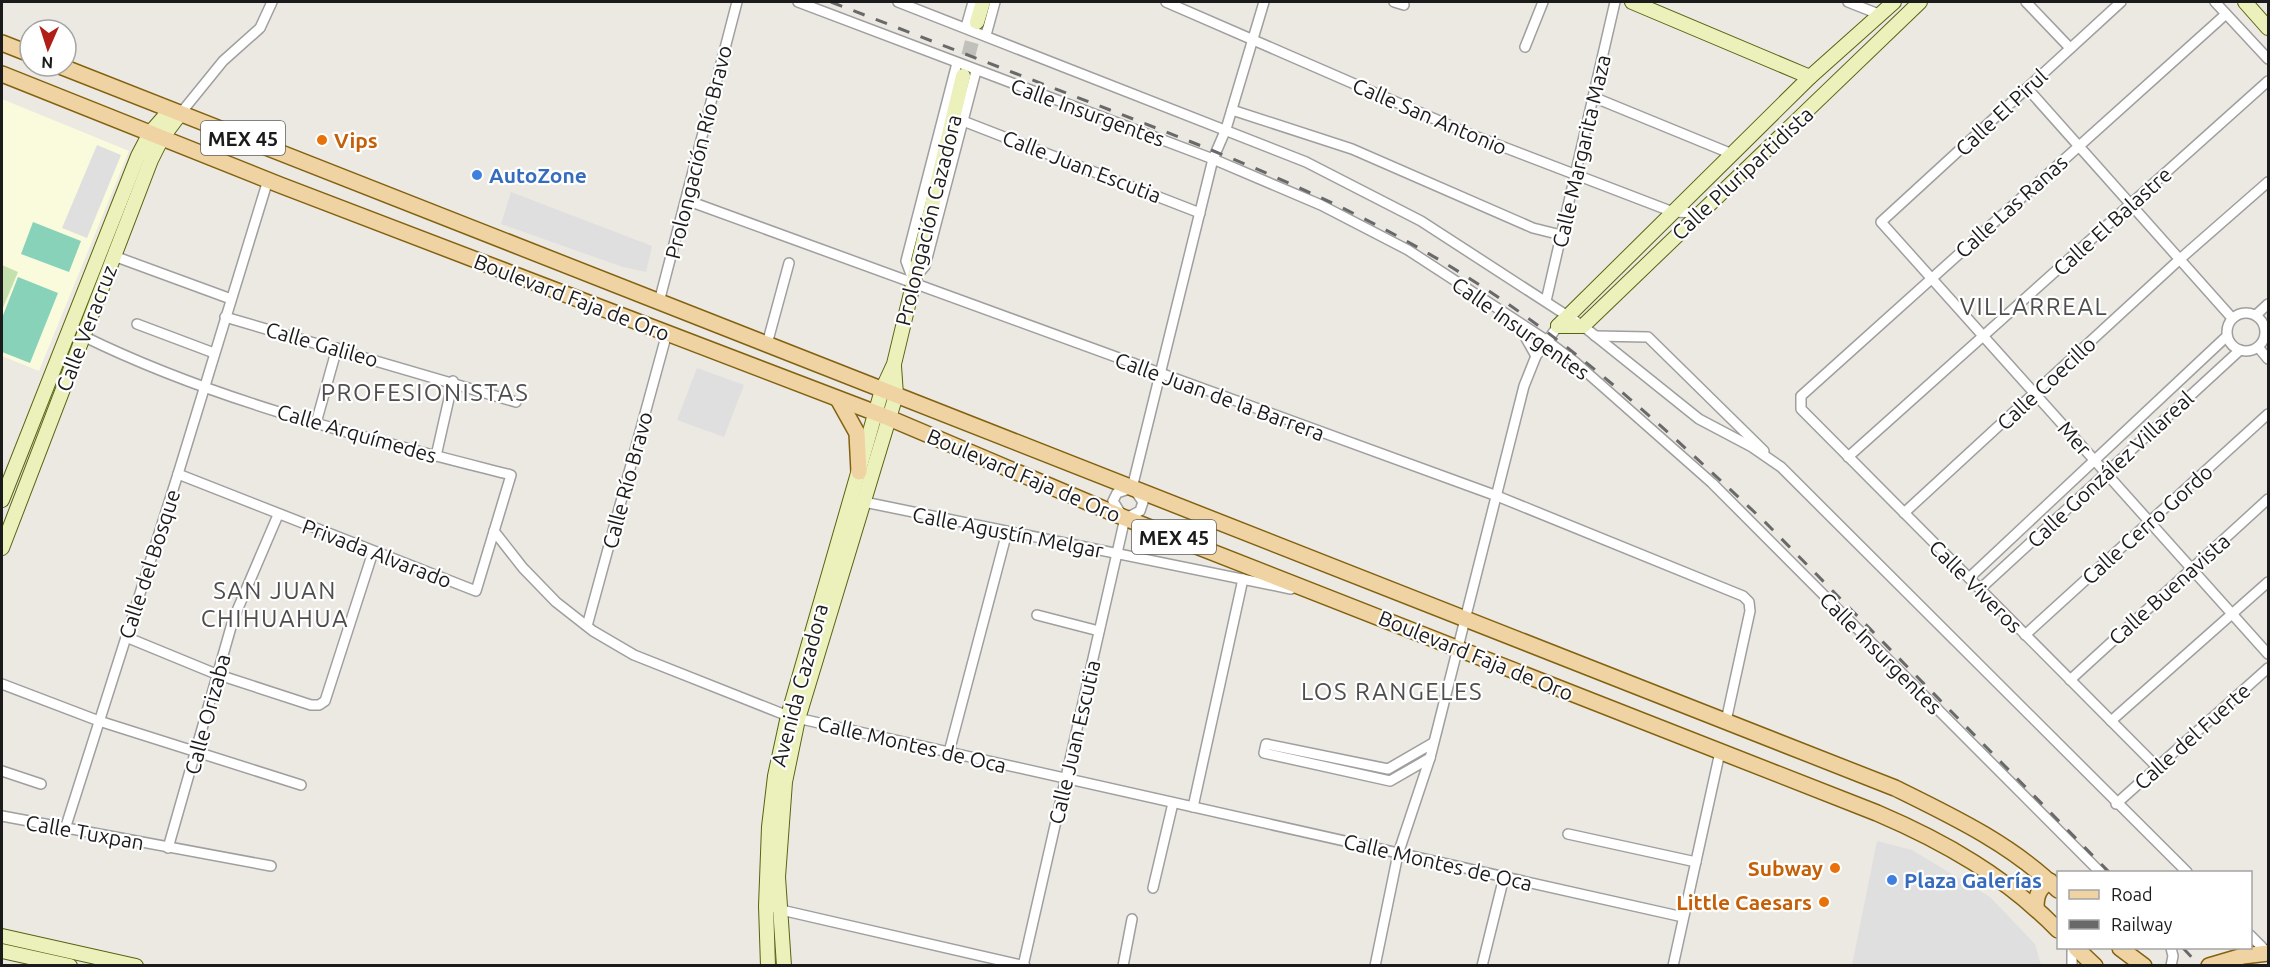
<svg xmlns="http://www.w3.org/2000/svg" width="2270" height="967" font-family="Ubuntu,sans-serif">
<rect width="100%" height="100%" fill="#ece9e2"/>
<path fill="#f9fbdc" d="M 2,99 L 129,151 L 39,371 L 2,356 Z"/>
<path fill="#c4e1ad" d="M 2,265 L 18,272 L 2,310 Z"/>
<g fill="#88d2b9">
<path d="M 33,222 L 81,241 L 69,272 L 21,254 Z"/>
<path d="M 18,277 L 58,293 L 30,363 L 2,352 L 2,318 Z"/>
</g>
<g fill="#dfdfdf">
<path d="M 97,145 L 121,155 L 87,238 L 62,228 Z"/>
<path d="M 511,192 L 652,246 L 646,272 L 623,267 L 501,224 Z"/>
<path d="M 697,368 L 744,385 L 724,437 L 677,420 Z"/>
<path d="M 1877,841 L 1912,850 L 1990,897 L 2035,944 L 2041,965 L 1852,965 Z"/>
</g>
<g fill="none" stroke-linecap="round" stroke-linejoin="round">
<path stroke="#c2c0ba" stroke-width="14" stroke-dasharray="14 7" stroke-linecap="butt" d="M 963,76 L 977,22"/>
<g stroke="#9f9f9f" stroke-width="12">
<g id="street">
<path d="M 798,2 L 1213,159 L 1321,205 L 1408,250 L 1546,340 L 1575,362 L 1712,483 L 2100,872"/>
<path d="M 898,2 L 1306,162 L 1421,221 L 1583,326 L 1699,419 L 1752,447 L 1781,467 L 2187,872"/>
<path d="M 1166,2 L 1467,133 L 1673,212 L 1699,213"/>
<path d="M 1394,2 L 1404,5"/>
<path d="M 1848,2 L 1881,15"/>
<path d="M 2026,2 L 2070,48"/>
<path d="M 2121,2 L 1881,222 L 2268,654"/>
<path d="M 2215,2 L 2268,59"/>
<path d="M 966,27 L 973,2"/>
<path d="M 986,35 L 995,2"/>
<path d="M 1525,47 L 1543,2"/>
<path d="M 2027,88 L 2232,318"/>
<path d="M 1593,97 L 1732,154"/>
<path d="M 1232,110 L 1352,149 L 1533,228 L 1561,235"/>
<path d="M 180,114 L 223,61 L 260,28 L 272,2"/>
<path d="M 963,121 L 1200,213"/>
<path d="M 686,200 L 1497,496 L 1743,596 L 1749,602 L 1750,611 L 1726,721"/>
<path d="M 114,256 L 231,299"/>
<path d="M 918,274 L 925,266 L 976,71"/>
<path d="M 913,280 L 906,261 L 957,63"/>
<path d="M 1546,301 L 1615,2"/>
<path d="M 659,302 L 737,2"/>
<circle cx="2246" cy="332" r="19"/>
<path d="M 2256,315 L 2268,304"/>
<path d="M 225,317 L 516,402"/>
<path d="M 137,324 L 214,353"/>
<path d="M 1518,324 L 1536,356"/>
<path d="M 83,336 C 217,402 366,438 511,475 L 476,591 L 178,474"/>
<path d="M 1595,336 L 1648,337 L 1764,451"/>
<path d="M 767,344 L 789,263"/>
<path d="M 2258,347 L 2268,359"/>
<path d="M 316,423 L 337,348"/>
<path d="M 436,456 L 453,381"/>
<path d="M 1848,457 L 2268,81"/>
<path d="M 1132,488 L 1213,159 L 1226,129 L 1264,2"/>
<path d="M 864,502 L 1291,589"/>
<path d="M 1904,513 L 2180,259 L 2268,182"/>
<path d="M 1121,514 L 1113,501 L 1117,493 L 1132,488"/>
<path d="M 1126,518 L 1140,511 L 1143,502 L 1136,492"/>
<path d="M 494,531 L 523,568 L 556,602 L 593,631 L 634,655 L 788,716 L 1683,917"/>
<path d="M 1969,578 L 2227,336"/>
<path d="M 1980,589 L 2240,350"/>
<path d="M 1037,615 L 1099,631"/>
<path d="M 587,626 L 667,333"/>
<path d="M 2025,635 L 2268,414"/>
<path d="M 126,637 L 216,674 L 311,705 L 319,705 L 325,701 L 373,552"/>
<path d="M 2070,680 L 2268,499"/>
<path d="M 2,684 L 99,721 L 301,785"/>
<path d="M 2111,721 L 2268,582"/>
<path d="M 949,752 L 1007,532"/>
<path d="M 1430,758 L 1390,781 L 1264,753 L 1266,744 L 1388,769 L 1433,743"/>
<path d="M 2157,767 L 1801,409 L 1801,396 L 2226,14"/>
<path d="M 2,771 L 41,784"/>
<path d="M 2116,804 L 2268,668"/>
<path d="M 1193,807 L 1243,579"/>
<path d="M 2,816 L 271,866"/>
<path d="M 65,829 L 178,474 L 268,180"/>
<path d="M 1568,834 L 1696,862"/>
<path d="M 168,848 L 233,620 L 278,515"/>
<path d="M 1153,888 L 1173,803"/>
<path d="M 777,909 L 1025,966"/>
<path d="M 2250,935 L 2268,953"/>
<path d="M 2171,948 L 2173,956 L 2171,966"/>
<path d="M 1023,966 L 1125,518"/>
<path d="M 1123,966 L 1132,919"/>
<path d="M 1375,966 L 1398,854 L 1430,758 L 1524,386 L 1536,356 L 1558,326"/>
<path d="M 1482,966 L 1504,877"/>
<path d="M 1673,966 L 1720,752"/>
<path d="M 2072,966 L 2072,948"/>
</g>
</g>
<g stroke="#576411" stroke-width="16">
<g id="secondary">
<path d="M 1632,2 L 1810,77"/>
<path d="M 2245,2 L 2268,28"/>
<path d="M 977,22 L 983,2"/>
<path d="M 1558,326 L 1583,326 L 1920,2"/>
<path d="M 1558,326 L 1810,77 L 1894,2"/>
<path d="M 2,500 L 138,156 L 150,133 L 170,110"/>
<path d="M 2,548 L 151,160 L 162,138 L 180,114"/>
<path d="M 2,936 L 136,966"/>
<path d="M 2,951 L 70,966"/>
<path d="M 768,966 L 766,906 L 769,827 L 775,776 L 788,716 L 882,390 L 894,364 L 963,76"/>
<path d="M 784,966 L 778,877 L 785,782 L 798,719 L 896,395 L 894,366"/>
</g>
</g>
<g stroke="#826211" stroke-width="18">
<g id="primary">
<path d="M 2,43 L 30,54"/>
<path d="M 60,66 L 1895,788 C 1952,816 2013,845 2058,890"/>
<path d="M 2,74 L 280,185 L 889,418 L 1125,518 L 1877,813 C 1945,842 2006,877 2058,930"/>
<path d="M 838,399 L 857,433 L 859,472"/>
<path d="M 2036,908 C 2036,895 2039,888 2050,881"/>
<path d="M 2076,948 L 2095,966"/>
<path d="M 2120,948 L 2144,966"/>
<path d="M 2209,966 L 2243,956 L 2268,953"/>
</g>
</g>
<use href="#street" stroke="#fff" stroke-width="9"/>
<use href="#secondary" stroke="#ecf1bb" stroke-width="14"/>
<use href="#primary" stroke="#f0d3a2" stroke-width="15"/>
<g stroke="#696969" stroke-width="3" stroke-dasharray="12 12" stroke-linecap="butt">
<path d="M 831,2 C 924,38 1017,74 1110,110 C 1231,157 1353,205 1464,275 C 1575,344 1670,433 1765,522 L 2109,872"/>
<path d="M 2183,948 L 2200,966"/>
</g>
</g>
<g fill="#e8710a" stroke="#fff" stroke-width="2">
<circle cx="322" cy="140" r="6"/>
<circle cx="1835" cy="868" r="6"/>
<circle cx="1824" cy="902" r="6"/>
</g>
<g fill="#3f7fe0" stroke="#fff" stroke-width="2">
<circle cx="477" cy="175" r="6"/>
<circle cx="1892" cy="880" r="6"/>
</g>
<g text-anchor="middle" dominant-baseline="central" stroke-width="4.5" stroke-linejoin="round" paint-order="stroke">
<g fill="#fff" stroke="#5f5f5f" stroke-width="1.5">
<rect x="201" y="121" width="84" height="34" rx="4.5"/>
<rect x="1132" y="520" width="84" height="34" rx="4.5"/>
</g>
<g font-size="20" font-weight="bold" fill="#1b1b1b">
<text x="243" y="138">MEX 45</text>
<text x="1174" y="537">MEX 45</text>
</g>
<g font-size="21" fill="#1b1b1b" stroke="#fff">
<text transform="translate(1088 112) rotate(20)">Calle Insurgentes</text>
<text transform="translate(2001 112) rotate(-43)">Calle El Pirul</text>
<text transform="translate(1430 116) rotate(23)">Calle San Antonio</text>
<text transform="translate(1581 151) rotate(-77)">Calle Margarita Maza</text>
<text transform="translate(698 152) rotate(-76)">Prolongación Río Bravo</text>
<text transform="translate(1082 166) rotate(21)">Calle Juan Escutia</text>
<text transform="translate(1742 173) rotate(-43)">Calle Pluripartidista</text>
<text transform="translate(2011 206) rotate(-42)">Calle Las Ranas</text>
<text transform="translate(928 220) rotate(-76)">Prolongación Cazadora</text>
<text transform="translate(2112 221) rotate(-42)">Calle El Balastre</text>
<text transform="translate(572 297) rotate(21)">Boulevard Faja de Oro</text>
<text transform="translate(86 328) rotate(-69)">Calle Veracruz</text>
<text transform="translate(1521 328) rotate(35)">Calle Insurgentes</text>
<text transform="translate(322 344) rotate(16)">Calle Galileo</text>
<text transform="translate(2046 383) rotate(-43)">Calle Coecillo</text>
<text transform="translate(1220 396) rotate(20)">Calle Juan de la Barrera</text>
<text transform="translate(357 433) rotate(16)">Calle Arquímedes</text>
<text transform="translate(2075 438) rotate(48)">Mer</text>
<text transform="translate(2110 469) rotate(-43)">Calle González Villareal</text>
<text transform="translate(1024 475) rotate(23)">Boulevard Faja de Oro</text>
<text transform="translate(627 480) rotate(-75)">Calle Río Bravo</text>
<text transform="translate(2147 524) rotate(-42)">Calle Cerro Gordo</text>
<text transform="translate(1008 532) rotate(11)">Calle Agustín Melgar</text>
<text transform="translate(377 553) rotate(21)">Privada Alvarado</text>
<text transform="translate(149 564) rotate(-72)">Calle del Bosque</text>
<text transform="translate(1976 586) rotate(45)">Calle Viveros</text>
<text transform="translate(2169 589) rotate(-42)">Calle Buenavista</text>
<text transform="translate(1881 653) rotate(45)">Calle Insurgentes</text>
<text transform="translate(1476 655) rotate(22)">Boulevard Faja de Oro</text>
<text transform="translate(799 685) rotate(-75)">Avenida Cazadora</text>
<text transform="translate(207 714) rotate(-75)">Calle Orizaba</text>
<text transform="translate(2192 736) rotate(-42)">Calle del Fuerte</text>
<text transform="translate(1074 742) rotate(-77)">Calle Juan Escutia</text>
<text transform="translate(912 744) rotate(13)">Calle Montes de Oca</text>
<text transform="translate(85 832) rotate(10)">Calle Tuxpan</text>
<text transform="translate(1438 862) rotate(13)">Calle Montes de Oca</text>
</g>
<g font-size="21" font-weight="bold" fill="#c56008" stroke="#fff" text-anchor="end">
<text x="334" y="140" text-anchor="start">Vips</text>
<text x="1823" y="868">Subway</text>
<text x="1812" y="902">Little Caesars</text>
</g>
<g font-size="21" font-weight="bold" fill="#366cbe" stroke="#fff" text-anchor="start">
<text x="489" y="175">AutoZone</text>
<text x="1904" y="880">Plaza Galerías</text>
</g>
<g font-size="24" letter-spacing="1.5" fill="#4e4e4e" stroke="#fff">
<text x="2034" y="306">VILLARREAL</text>
<text x="425" y="392">PROFESIONISTAS</text>
<text x="275" y="590">SAN JUAN<tspan x="275" dy="28">CHIHUAHUA</tspan></text>
<text x="1392" y="691">LOS RANGELES</text>
</g>
</g>
<rect width="2270" height="967" fill="none" stroke="#1b1b1b" stroke-width="6"/>
<rect x="2057" y="871" width="195" height="78" fill="#ffffff" stroke="#a4a4a4" stroke-width="1.5"/>
<rect x="2069" y="890" width="30" height="9" fill="#f0d3a2" stroke="#a4a4a4" stroke-width="1.5"/>
<text x="2111" y="901" font-size="18" fill="#1b1b1b">Road</text>
<rect x="2069" y="920" width="30" height="9" fill="#696969" stroke="#a4a4a4" stroke-width="1.5"/>
<text x="2111" y="931" font-size="18" fill="#1b1b1b">Railway</text>
<g transform="translate(48 48) rotate(183)"><circle r="28" fill="#ffffff" stroke="#a4a4a4" stroke-width="1.5"/>
<path d="M0-4.5L10 22L0 15L-10 22Z" fill="#b01e17"/>
<text y="-9" font-size="16" font-weight="bold" text-anchor="middle" fill="#1b1b1b">N</text>
</g>
</svg>
